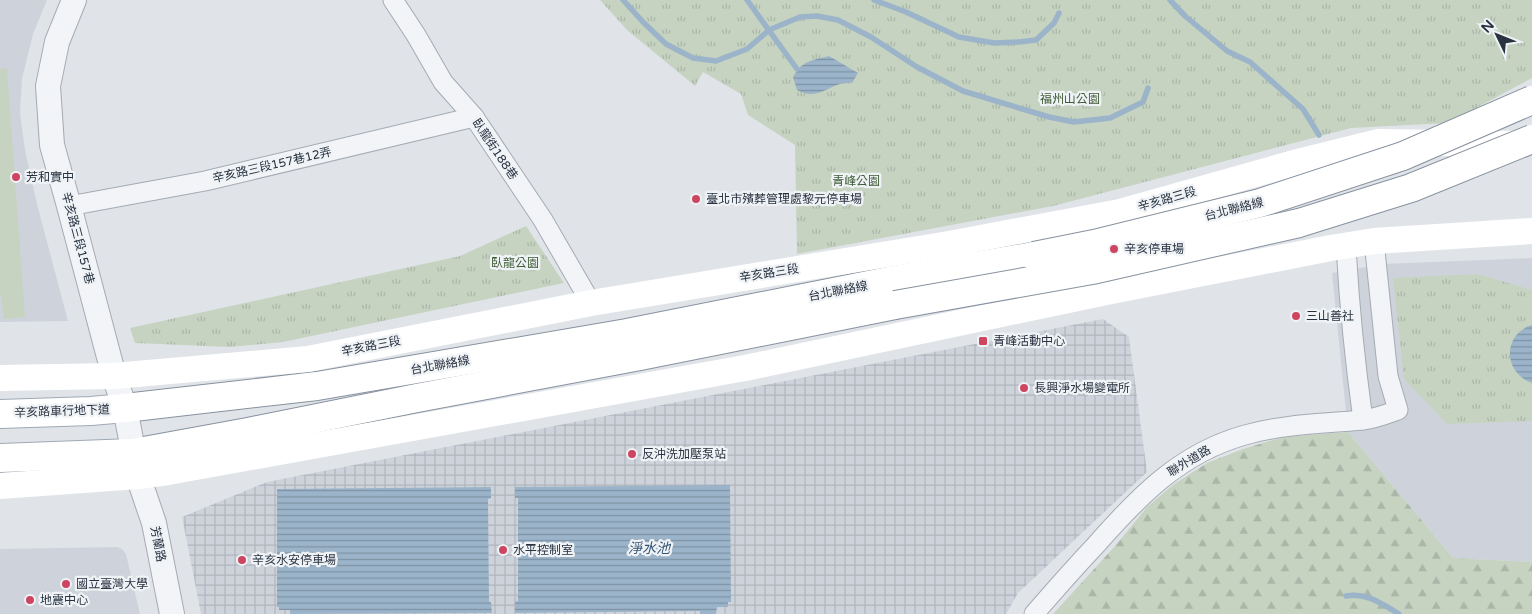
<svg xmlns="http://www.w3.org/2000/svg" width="1532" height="614" font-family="'Varela Round','Noto Sans TC',sans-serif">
<defs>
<pattern id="industrial-grid" width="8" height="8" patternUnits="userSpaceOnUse" patternTransform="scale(1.25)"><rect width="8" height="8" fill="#ced3db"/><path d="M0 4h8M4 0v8" fill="none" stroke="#b1b6bd"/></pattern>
<pattern id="forest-firs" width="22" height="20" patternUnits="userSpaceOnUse" patternTransform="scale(1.25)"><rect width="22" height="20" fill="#c6d3c1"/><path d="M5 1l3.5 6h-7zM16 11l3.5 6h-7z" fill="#aab6a7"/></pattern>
<pattern id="park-tufts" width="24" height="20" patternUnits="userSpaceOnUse" patternTransform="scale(1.25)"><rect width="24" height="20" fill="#c6d3c1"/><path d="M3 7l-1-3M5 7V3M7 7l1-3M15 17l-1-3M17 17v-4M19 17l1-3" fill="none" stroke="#aab6a7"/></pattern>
<pattern id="water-rules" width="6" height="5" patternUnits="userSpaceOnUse" patternTransform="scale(1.25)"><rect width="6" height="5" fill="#9bb4c9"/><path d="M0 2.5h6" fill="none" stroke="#7e93a5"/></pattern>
</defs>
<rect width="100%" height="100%" fill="#e0e4e9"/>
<g fill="#ced3db">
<path d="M 0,0 L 47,0 L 33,34 L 22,79 L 20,113 L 25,150 L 37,204 L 68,321 L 0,322 Z"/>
<path d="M 1532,258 L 1532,562 L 1453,558 L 1348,432 L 1332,273 L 1383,264 Z"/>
<path d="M 117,547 L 122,549 L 126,554 L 140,614 L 0,614 L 0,549 Z"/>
</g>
<path fill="url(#industrial-grid)" d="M 1103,319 L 1129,337 L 1147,472 L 1018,593 L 1006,614 L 201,614 L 182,517 L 267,482 Z"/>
<path fill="#c6d3c1" d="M 7,68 L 25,317 L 4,319 L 0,292 L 0,69 Z"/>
<path fill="url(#forest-firs)" d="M 1348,432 L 1453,558 L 1532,562 L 1532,614 L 1053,614 L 1116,545 L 1147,507 L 1174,484 L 1207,463 L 1243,449 L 1283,437 Z"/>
<g fill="url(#park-tufts)">
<path d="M 600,0 L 1532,0 L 1532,78 L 1448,123 L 1351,128 L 1053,206 L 797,254 L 795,145 L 748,115 L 741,94 L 703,72 L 695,86 L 627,30 Z"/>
<path d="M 526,226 L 564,283 L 283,342 L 230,347 L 135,343 L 130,328 L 460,256 Z"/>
<path d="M 1478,274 L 1532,290 L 1532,421 L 1447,424 L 1404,379 L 1393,278 Z"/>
</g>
<g fill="url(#water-rules)">
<path d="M 829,56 L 858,73 L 852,83 C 831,80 820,103 797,90 L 793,77 C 801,61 813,60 829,56 Z"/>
<path d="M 1532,325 L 1532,383 C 1503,373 1502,334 1532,325 Z"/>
<path d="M 730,485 L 731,602 L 728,602 L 728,607 L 717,607 L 716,614 L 700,614 L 700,611 L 515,613 L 515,602 L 518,601 L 518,498 L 515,498 L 515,487 Z"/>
<path d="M 491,487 L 491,498 L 488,499 L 489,602 L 491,602 L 492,613 L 290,614 L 290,610 L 279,610 L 279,607 L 277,607 L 277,489 Z"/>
</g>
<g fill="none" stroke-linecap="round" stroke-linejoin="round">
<g stroke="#9bb4c9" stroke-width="5.5">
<path d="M 623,0 L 643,22 L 666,44 L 693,58 L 716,61 L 747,49 L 769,30 L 800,17 L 817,16 L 838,20 L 871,37 L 917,67 L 963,91 L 1049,117 L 1074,122 L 1110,118 L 1143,102 L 1148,88"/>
<path d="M 747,0 L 797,69"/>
<path d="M 874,0 L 906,12 L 959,37 L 994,43 L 1019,42 L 1036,40 L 1054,23 L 1059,13"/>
<path d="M 1170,0 L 1185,16 L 1227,51 L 1250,62 L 1303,109 L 1319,135"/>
<path d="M 1346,596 C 1366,592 1382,604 1399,614"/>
</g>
<g stroke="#a5abb3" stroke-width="21">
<g id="minor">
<path d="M 393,0 L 416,35 L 443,82 L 474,117 L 543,220 L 591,303"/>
<path d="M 69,206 L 205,181 L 474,117"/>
<path d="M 1346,245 C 1349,304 1355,362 1363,420"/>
<path d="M 1034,614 C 1054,591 1074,568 1095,546 C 1138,497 1180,453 1245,435 C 1283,424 1322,424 1362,420 C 1374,419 1387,414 1398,410 L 1388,376 L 1374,241"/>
</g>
</g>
<g stroke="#a5abb3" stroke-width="26">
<path id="tertiary" d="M 74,0 L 57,42 L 48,86 L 52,145 L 69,206 L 114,376 L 125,408 L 138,476 L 154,523 L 172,614"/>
</g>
<g stroke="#9fa9b4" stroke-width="30">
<g id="primary">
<path d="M 0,414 L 91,411 L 125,408"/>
<path d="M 0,458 L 133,453"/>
</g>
</g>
<g stroke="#87929f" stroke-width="30">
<g id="motorway">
<path d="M 125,408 L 317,386 L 627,333 L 894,280 L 1034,256"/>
<path d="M 133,453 L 248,432 L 417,398 L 640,356 L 895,305"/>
</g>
</g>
<use href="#minor" stroke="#f2f4f7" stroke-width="19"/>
<use href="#tertiary" stroke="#f2f4f7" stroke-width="24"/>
<g stroke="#fff" stroke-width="26">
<path d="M 0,378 L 114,376 L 308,359 L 591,303 L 949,244 L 1120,212 L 1301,161 L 1378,142 L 1521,144"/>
<path d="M 0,486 L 138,476 L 168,472 L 745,368 L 1111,291 L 1331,248 L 1374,241 L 1532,231"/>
</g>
<use href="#primary" stroke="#fff" stroke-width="28"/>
<use href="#motorway" stroke="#fff" stroke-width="28"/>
<g stroke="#87929f" stroke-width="30" stroke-linecap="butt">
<g id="motorway-bridge">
<path d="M 1034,256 L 1094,244 L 1260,203 L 1403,156 L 1532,100"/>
<path d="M 895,305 L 1092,270 L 1299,223 L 1411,188 L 1532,139"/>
</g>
</g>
<use href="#motorway-bridge" stroke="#fff" stroke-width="28"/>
</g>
<g fill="#ce4561" stroke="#eff3f6" stroke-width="2">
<circle cx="16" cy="177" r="5"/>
<circle cx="696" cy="199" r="5"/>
<circle cx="1114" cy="249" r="5"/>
<circle cx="1296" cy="316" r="5"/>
<rect x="978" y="336" width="10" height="10" rx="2.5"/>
<circle cx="1024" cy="388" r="5"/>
<circle cx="632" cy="454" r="5"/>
<circle cx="503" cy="550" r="5"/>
<circle cx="242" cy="560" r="5"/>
<circle cx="66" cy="584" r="5"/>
<circle cx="30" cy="600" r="5"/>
</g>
<g text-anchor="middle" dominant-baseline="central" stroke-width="4.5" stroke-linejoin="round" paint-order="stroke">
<g font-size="12" fill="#3f5c36" stroke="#eff3f6">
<text x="1070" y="99">福州山公園</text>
<text x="856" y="181">青峰公園</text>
<text x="515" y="263">臥龍公園</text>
</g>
<g font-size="12" fill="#283240" stroke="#eff3f6">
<text transform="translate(495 149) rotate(56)">臥龍街188巷</text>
<text transform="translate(272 165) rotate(-13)">辛亥路三段157巷12弄</text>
<text transform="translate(1167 199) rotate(-16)">辛亥路三段</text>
<text transform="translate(1234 209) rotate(-14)">台北聯絡線</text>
<text transform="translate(78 238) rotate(75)">辛亥路三段157巷</text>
<text transform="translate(769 273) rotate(-9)">辛亥路三段</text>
<text transform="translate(838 291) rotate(-11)">台北聯絡線</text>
<text transform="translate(371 346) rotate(-11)">辛亥路三段</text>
<text transform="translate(440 365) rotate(-10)">台北聯絡線</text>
<text transform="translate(62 411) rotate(-2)">辛亥路車行地下道</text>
<text transform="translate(1189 461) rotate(-31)">聯外道路</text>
<text transform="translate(158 544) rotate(79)">芳蘭路</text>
</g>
<g font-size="12" fill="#283240" stroke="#eff3f6" text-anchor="start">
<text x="26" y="177">芳和實中</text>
<text x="706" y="199">臺北市殯葬管理處黎元停車場</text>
<text x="1124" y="249">辛亥停車場</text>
<text x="1306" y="316">三山善社</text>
<text x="993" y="341">青峰活動中心</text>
<text x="1034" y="388">長興淨水場變電所</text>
<text x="642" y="454">反沖洗加壓泵站</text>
<text x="513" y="550">水平控制室</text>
<text x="252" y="560">辛亥水安停車場</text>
<text x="76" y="584">國立臺灣大學</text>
<text x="40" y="600">地震中心</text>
</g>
<g font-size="14" font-style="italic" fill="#335474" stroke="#eff3f6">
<text x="649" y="548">淨水池</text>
</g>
</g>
<g transform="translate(1497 35) rotate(313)" stroke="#eff3f6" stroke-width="4" paint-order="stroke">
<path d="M0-4L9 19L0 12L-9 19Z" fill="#283240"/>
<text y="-8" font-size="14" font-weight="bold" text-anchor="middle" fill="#283240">N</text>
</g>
</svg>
